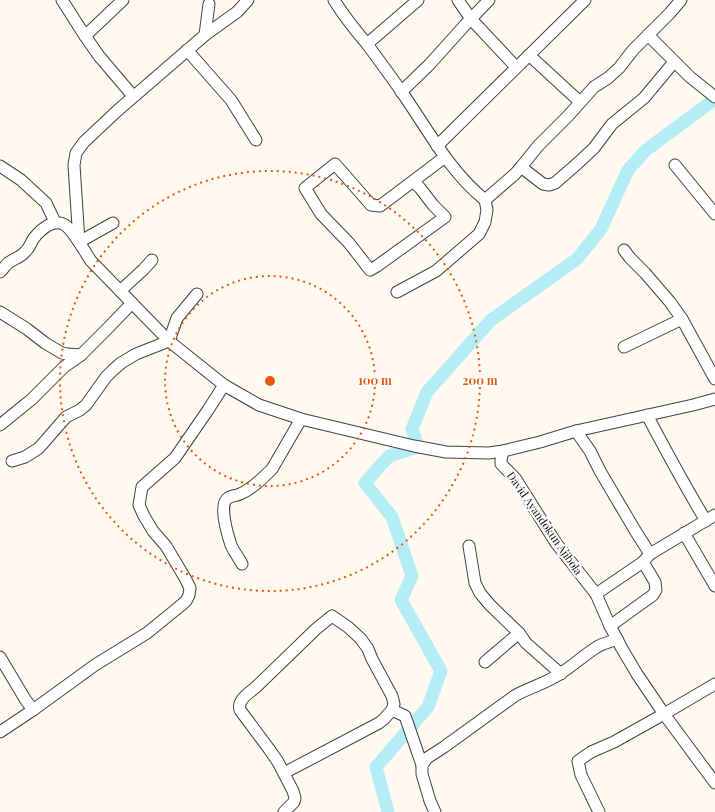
<svg xmlns="http://www.w3.org/2000/svg" width="715" height="812" font-family="'Playfair Display',serif">
<rect width="100%" height="100%" fill="#fff9f0"/>
<g fill="none" stroke-linecap="round" stroke-linejoin="round">
<path stroke="#b5edf6" stroke-width="13" d="M 388,812 L 376,767 L 428,707 L 441,671 L 401,600 L 412,576 L 392,517 L 365,483 L 389,456 L 418,447 L 412,429 L 427,392 L 491,320 L 577,259 L 601,229 L 628,170 L 646,150 L 715,99"/>
<g stroke="#414141" stroke-width="13">
<g id="minor">
<path d="M 62,0 L 85,36 L 99,56 L 133,96"/>
<path d="M 248,0 L 237,12 L 205,35 L 117,111 L 84,142 L 76,153 L 74,165 L 79,242 L 91,261 L 169,341 L 224,385 L 259,405 L 301,419 L 414,446 L 446,452 L 489,453 L 503,451 L 540,442 L 576,431 L 693,405 L 715,399"/>
<path d="M 334,0 C 344,16 355,30 367,44 C 378,59 390,75 401,91 C 427,128 449,171 485,200 L 487,210 L 485,222 L 479,234 L 436,271 L 397,292"/>
<path d="M 458,0 L 471,19 L 516,67"/>
<path d="M 205,35 L 209,4"/>
<path d="M 648,35 L 690,77 L 715,97"/>
<path d="M 85,36 L 123,0"/>
<path d="M 367,44 L 418,0"/>
<path d="M 187,50 L 231,100 L 256,140"/>
<path d="M 529,55 L 580,102"/>
<path d="M 401,92 L 429,65 L 465,25 L 489,0"/>
<path d="M 437,146 L 585,0"/>
<path d="M 675,165 L 715,214"/>
<path d="M 0,166 L 21,180 L 46,203 L 55,222"/>
<path d="M 521,167 L 543,184 L 549,185 L 555,183 L 578,163 L 594,148 L 612,124 L 644,98 L 674,62"/>
<path d="M 413,181 L 420,188 L 433,205 L 445,217 L 377,266 L 370,270 L 349,243 L 321,214 L 305,188 L 335,164 L 371,205 L 380,206 L 445,157"/>
<path d="M 485,200 L 515,174 L 521,167 L 538,146 L 568,116 L 594,87 L 608,78 L 619,68 L 633,50 L 670,13 L 681,0"/>
<path d="M 624,250 L 630,258 L 645,273 L 670,302 L 682,319 L 715,379"/>
<path d="M 0,272 C 3,269 5,266 8,263 C 15,258 20,258 26,251 C 30,247 31,242 34,238 C 41,229 54,218 65,225 C 71,229 75,237 79,242 L 113,223"/>
<path d="M 120,291 L 144,269 L 152,260"/>
<path d="M 0,312 L 27,329 L 45,343 L 62,353 L 67,354 L 81,355"/>
<path d="M 624,347 L 682,319"/>
<path d="M 647,415 C 666,451 685,486 706,521"/>
<path d="M 0,425 L 32,399 L 64,367 L 81,355 L 109,327 L 132,303"/>
<path d="M 576,431 L 590,451 L 600,471 L 636,532 L 650,554"/>
<path d="M 503,451 L 501,460 L 501,464 L 515,478 L 556,543 L 596,594 L 610,626 L 617,639"/>
<path d="M 12,461 L 25,457 L 39,448 L 66,417 L 80,410 L 86,405 L 106,377 L 113,370 L 121,363 L 136,354 L 169,341 L 177,318 L 197,294"/>
<path d="M 684,533 L 715,586"/>
<path d="M 469,546 L 475,583 L 480,593 L 490,605 L 519,633 L 526,643 L 561,674"/>
<path d="M 242,564 C 239,558 234,552 231,545 C 228,536 218,504 228,498 C 232,495 237,496 240,494 C 252,489 263,478 272,469 L 301,419"/>
<path d="M 596,594 L 643,562 L 650,554 L 715,515"/>
<path d="M 610,626 L 653,595 L 656,590 L 655,582 L 643,562"/>
<path d="M 0,657 L 25,699 L 33,710"/>
<path d="M 485,662 L 519,633"/>
<path d="M 715,684 L 664,714 L 715,783"/>
<path d="M 392,710 L 405,716 L 422,765"/>
<path d="M 0,732 L 33,710 L 95,665 L 147,633 L 179,607 L 186,601 L 189,595 L 190,588 L 185,578 L 166,546 L 153,531 L 144,516 L 139,505 L 142,487 L 175,458 L 208,410 L 224,385"/>
<path d="M 284,773 L 379,723 L 384,719 L 392,710 L 394,704 L 392,696 L 372,659 L 368,649 L 361,639 L 348,627 L 332,616 L 316,629 L 256,687 C 249,693 237,700 240,710 L 269,749 L 278,762 L 293,791 L 295,798 L 294,802 L 284,812"/>
<path d="M 435,812 L 430,801 L 422,774 L 422,765 L 427,758 L 444,747 L 516,695 C 531,687 547,683 561,673 C 574,665 584,655 597,647 C 603,643 611,642 617,639 L 621,647 L 637,674 L 664,714 L 614,742 L 591,752 L 578,761 L 581,775 L 599,812"/>
</g>
</g>
<use href="#minor" stroke="#fff" stroke-width="11"/>
</g>
<g fill="none" stroke="#e8590c" stroke-width="2" stroke-dasharray="2 4">
<circle cx="270" cy="381" r="105"/>
<circle cx="270" cy="381" r="210"/>
</g>
<g text-anchor="middle" dominant-baseline="central" stroke-width="4" stroke-linejoin="round" paint-order="stroke">
<g font-size="11" fill="#0e0e0e" stroke="#fff">
<text transform="translate(545 523) rotate(55)">David Ayandokun Ajibola</text>
</g>
</g>
<circle cx="270" cy="381" r="6" fill="#e8590c" stroke="#fff" stroke-width="2"/>
<g font-size="12" text-anchor="middle" font-weight="bold" fill="#e8590c" stroke="#fff" stroke-width="4" stroke-linejoin="round" paint-order="stroke">
<text x="375" y="385">100 m</text>
<text x="480" y="385">200 m</text>
</g>
</svg>
